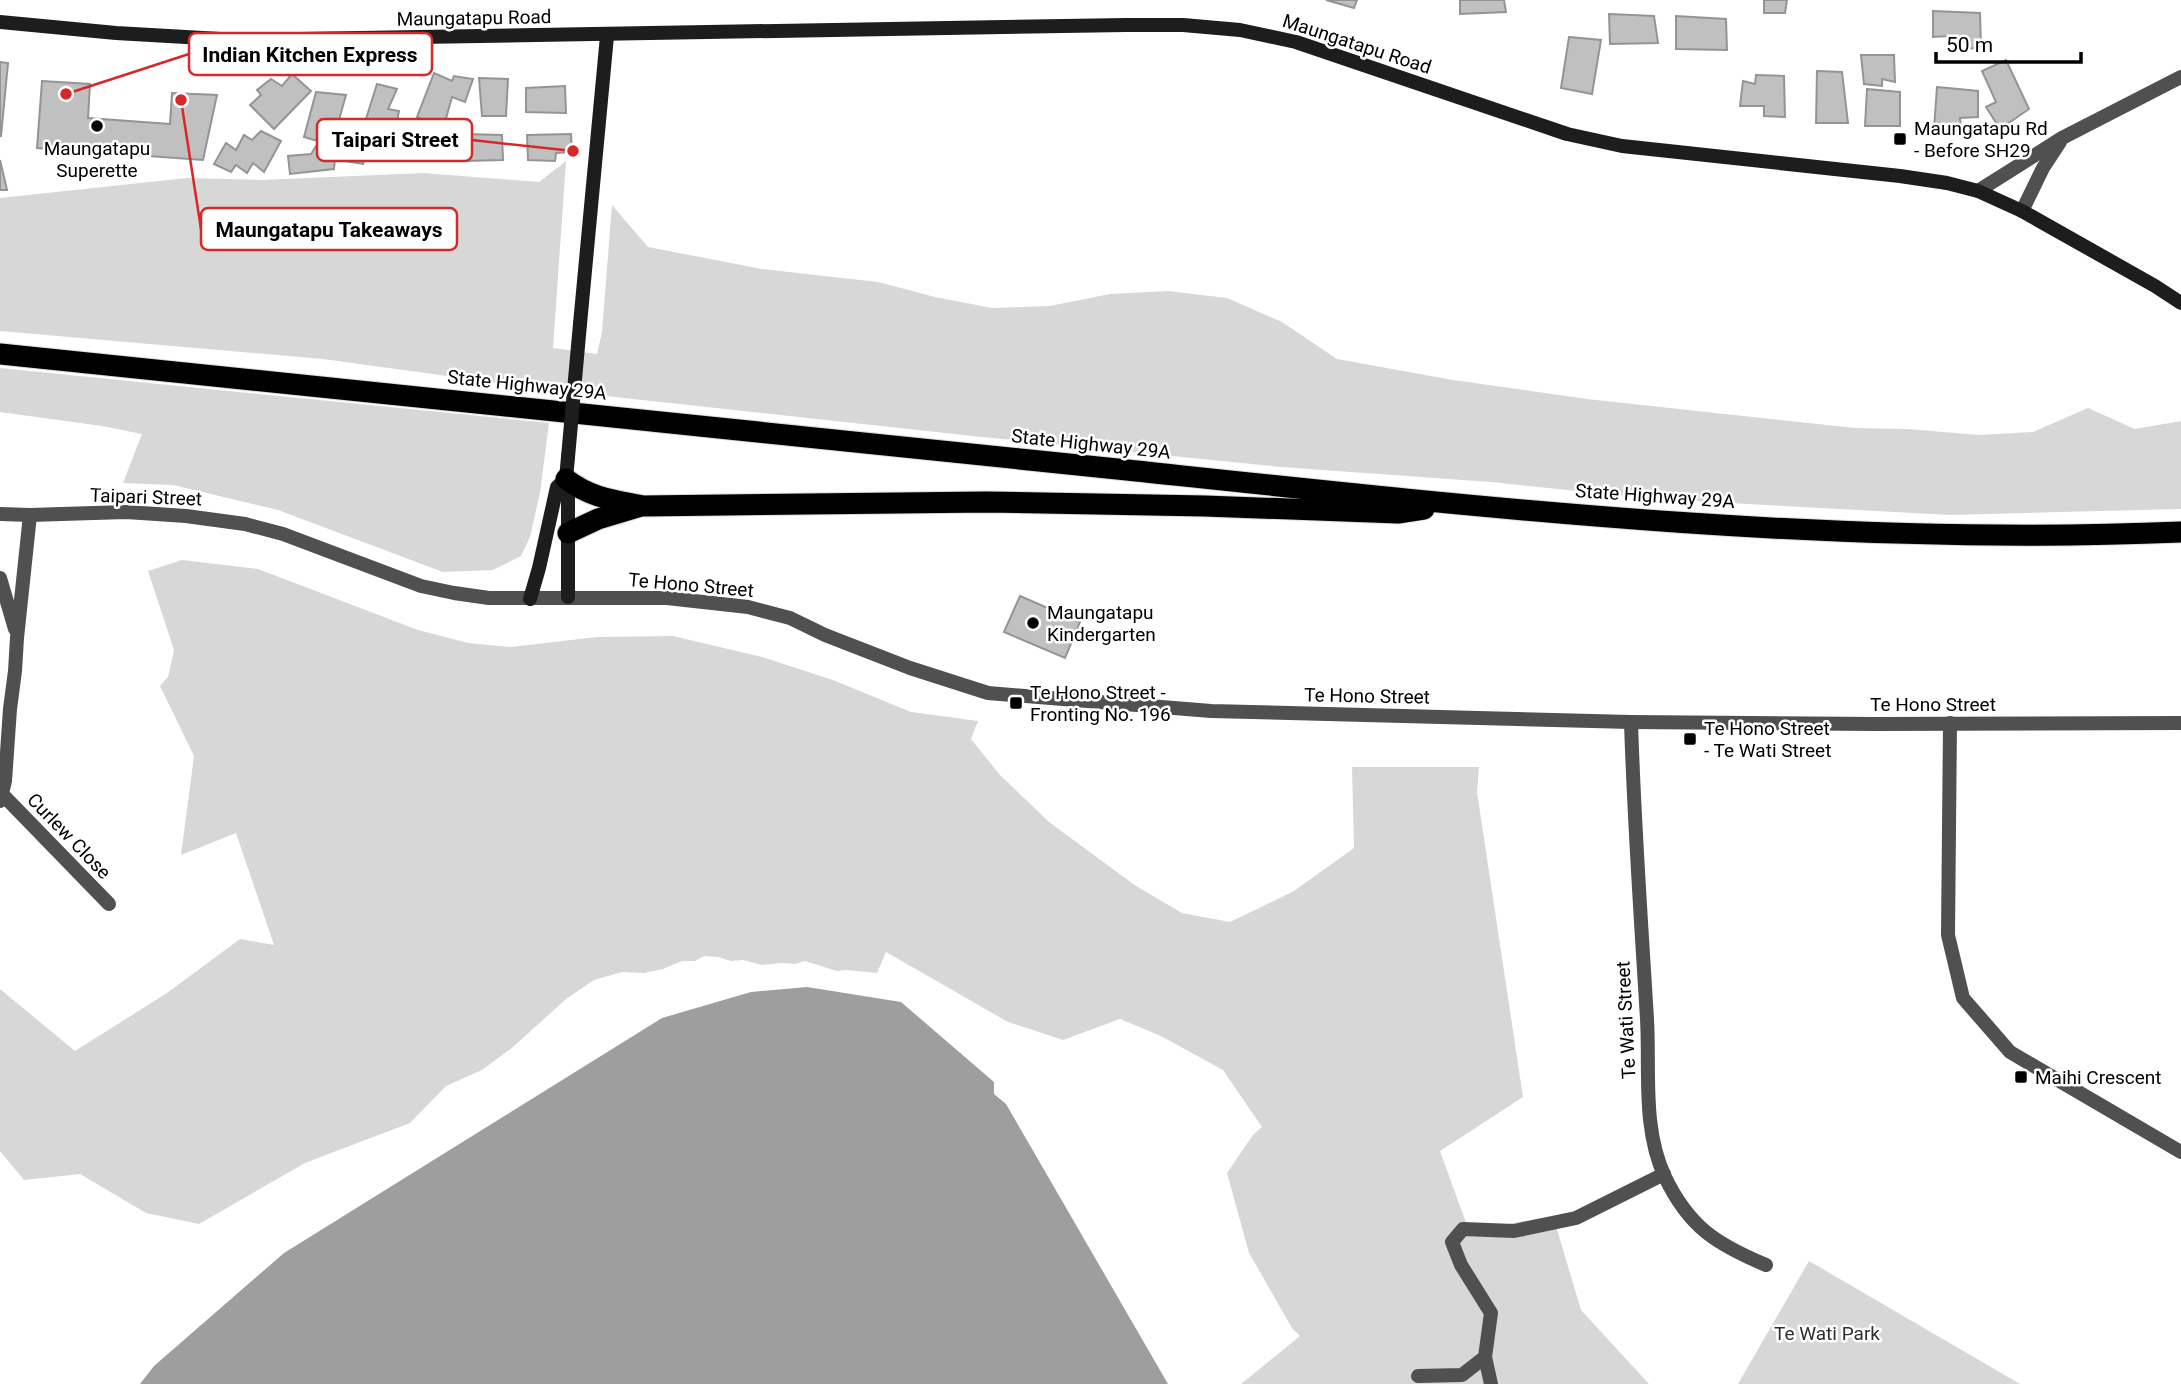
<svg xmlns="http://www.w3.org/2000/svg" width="2181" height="1384" font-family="Roboto,sans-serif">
<rect width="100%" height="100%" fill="#fff"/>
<g fill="#d7d7d7">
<path d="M 566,161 L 553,348 L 597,354 L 602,332 L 612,205 L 648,247 L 762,269 L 878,282 L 935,297 L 992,308 L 1050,306 L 1110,294 L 1168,291 L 1227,298 L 1282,322 L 1337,359 L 1453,380 L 1587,399 L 1855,428 L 1908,429 L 1979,435 L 2033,432 L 2088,408 L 2135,429 L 2181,421 L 2181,509 L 1950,515 L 1655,499 L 1491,482 L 1281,467 L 982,437 L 551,390 L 323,359 L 0,331 L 0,198 L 187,178 L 262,180 L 423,173 L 539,182 Z"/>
<path d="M 0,368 L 549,423 L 540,493 L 530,537 L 521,556 L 493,570 L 443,572 L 278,510 L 173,485 L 123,483 L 142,434 L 102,426 L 0,412 Z"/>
<path d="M 182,560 L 258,569 L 418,630 L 468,643 L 511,647 L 597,637 L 673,636 L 762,657 L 833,680 L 911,712 L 978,721 L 971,739 L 1000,775 L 1049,822 L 1136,886 L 1182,913 L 1230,922 L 1294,891 L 1354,848 L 1352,767 L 1479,767 L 1477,792 L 1523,1097 L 1440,1151 L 1469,1231 L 1553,1216 L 1581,1310 L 1649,1384 L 1241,1384 L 1300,1336 L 1292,1328 L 1249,1253 L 1227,1173 L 1253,1135 L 1262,1127 L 1223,1070 L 1161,1036 L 1120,1019 L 1063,1040 L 1008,1022 L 886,952 L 877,973 L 847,970 L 837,971 L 805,961 L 795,964 L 782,963 L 762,965 L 743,960 L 731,961 L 718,957 L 704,956 L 695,961 L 682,961 L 663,969 L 644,973 L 622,972 L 594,980 L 566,999 L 513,1047 L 482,1070 L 446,1086 L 410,1123 L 305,1163 L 199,1224 L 146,1213 L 80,1174 L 24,1180 L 0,1151 L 0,989 L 75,1051 L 167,993 L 240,939 L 274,945 L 236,833 L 181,855 L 194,756 L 160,686 L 168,677 L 174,650 L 148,571 Z"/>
<path d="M 1809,1261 L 2020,1384 L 1738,1384 Z"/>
</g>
<path fill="#9e9e9e" d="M 807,987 L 901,1002 L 994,1082 L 994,1094 L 1006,1104 L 1168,1384 L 140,1384 L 154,1366 L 284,1253 L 662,1018 L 751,992 Z"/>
<g fill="#c0c0c0" stroke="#949494" stroke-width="2">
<path d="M 1326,0 L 1357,0 L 1354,8 Z"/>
<path d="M 1460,0 L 1504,0 L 1506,12 L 1460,14 Z"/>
<path d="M 1764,0 L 1787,0 L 1785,13 L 1764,13 Z"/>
<path d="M 1933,11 L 1980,13 L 1981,47 L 1968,49 L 1967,42 L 1949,41 L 1948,36 L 1933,37 Z"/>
<path d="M 1609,14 L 1654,16 L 1658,43 L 1610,44 Z"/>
<path d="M 1676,16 L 1726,19 L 1727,50 L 1676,49 Z"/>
<path d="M 1569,37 L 1601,40 L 1592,94 L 1561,88 Z"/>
<path d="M 1861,55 L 1894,55 L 1895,82 L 1882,79 L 1882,86 L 1864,84 Z"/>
<path d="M 2006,60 L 2029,109 L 2000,129 L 1986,107 L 1996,102 L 1982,71 Z"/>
<path d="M 0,62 L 8,63 L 1,136 L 0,136 Z"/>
<path d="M 1817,71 L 1842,72 L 1848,123 L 1816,123 Z"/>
<path d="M 434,73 L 452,81 L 454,76 L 473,79 L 465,102 L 452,97 L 443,129 L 417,117 Z"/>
<path d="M 292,74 L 311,91 L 274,129 L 250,105 L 261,95 L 257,90 L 271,79 L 282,86 Z"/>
<path d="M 1756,75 L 1784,76 L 1785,117 L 1764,116 L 1764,106 L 1740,106 L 1743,81 L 1755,84 Z"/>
<path d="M 479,78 L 508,79 L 506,116 L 482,116 Z"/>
<path d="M 42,81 L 90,84 L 88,118 L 170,124 L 172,93 L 217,95 L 203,160 L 37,148 Z"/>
<path d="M 377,84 L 397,89 L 388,109 L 399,111 L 395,131 L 365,122 Z"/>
<path d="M 565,86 L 566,113 L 526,112 L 526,88 Z"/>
<path d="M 1937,87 L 1978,91 L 1978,117 L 1960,118 L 1961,128 L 1934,129 Z"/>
<path d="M 1867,89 L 1900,92 L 1900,126 L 1865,126 Z"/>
<path d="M 316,92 L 346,95 L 332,145 L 304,137 Z"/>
<path d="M 261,131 L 281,141 L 264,172 L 253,163 L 247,173 L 236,165 L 231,172 L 214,164 L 226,143 L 236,150 L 244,135 L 252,140 Z"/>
<path d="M 465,134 L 502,135 L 503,160 L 466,161 Z"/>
<path d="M 571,134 L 572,152 L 556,153 L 555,161 L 528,160 L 527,135 Z"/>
<path d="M 352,138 L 370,143 L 363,164 L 344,161 Z"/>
<path d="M 316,146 L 336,148 L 334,169 L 290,174 L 288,156 L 311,154 Z"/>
<path d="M 0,160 L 7,190 L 0,190 Z"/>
<path d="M 1020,596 L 1080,622 L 1065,658 L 1004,632 Z"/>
</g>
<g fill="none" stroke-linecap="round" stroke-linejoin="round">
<g stroke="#dbdbdb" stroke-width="23">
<g id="highway">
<path d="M 0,354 C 376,393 752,432 1127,470 C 1477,507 1829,547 2181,532"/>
<path d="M 566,479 C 591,498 613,500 643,506 L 987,502 L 1205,506 L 1398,513 L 1424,509"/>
<path d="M 568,533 L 598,519 L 638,507"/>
</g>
</g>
<g stroke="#505050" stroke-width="14">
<path d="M 1978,191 L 2062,138 L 2181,77"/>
<path d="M 2022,211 L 2043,168 L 2060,142"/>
<path d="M 0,514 L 30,515 L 126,512 L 186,516 L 245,524 L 283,534 L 421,586 L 454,593 L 489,598 L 667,598 L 748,607 L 790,618 L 825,635 L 910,668 L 988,693 L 1211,711 L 1631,722 L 1875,724 L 2181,723"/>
<path d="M 0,578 L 15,629"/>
<path d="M 1631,722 C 1634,821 1641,920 1647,1019 C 1650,1071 1642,1128 1665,1177 C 1689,1227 1716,1244 1766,1265"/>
<path d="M 1950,723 L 1948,935 L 1963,998 L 2010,1052 L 2181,1152"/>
<path d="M 2,794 L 109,904"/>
<path d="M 0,801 L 5,781 L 10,709 L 15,671 L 17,638 L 30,515"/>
<path d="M 1485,1357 L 1491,1384"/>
<path d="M 1418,1376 L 1462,1375 L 1485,1357 L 1491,1313 L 1461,1265 L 1452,1242 L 1463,1229 L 1514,1231 L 1576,1218 L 1664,1174"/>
</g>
<g stroke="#1d1d1d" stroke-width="14">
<path d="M 0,22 L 116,33 L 238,40 L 1126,25 L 1183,25 L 1240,30 L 1296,42 L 1567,134 L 1622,146 L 1900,176 L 1947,183 L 1978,191 L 2022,211 L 2155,286 L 2181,303"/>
<path d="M 580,324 L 607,36"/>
<path d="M 568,597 L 568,491 L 566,479 L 568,457"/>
<path d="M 530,599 L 539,568 L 557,487 L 566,479"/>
</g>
<use href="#highway" stroke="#000" stroke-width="21"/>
<path stroke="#1d1d1d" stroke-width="14" d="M 568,457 L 580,324"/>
</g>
<g fill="#000" stroke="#fff" stroke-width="2.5">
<circle cx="97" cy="126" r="7"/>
<rect x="1893" y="132" width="14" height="14" rx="3.5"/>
<circle cx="1033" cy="623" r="7"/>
<rect x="1009" y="696" width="14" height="14" rx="3.5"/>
<rect x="1683" y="732" width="14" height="14" rx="3.5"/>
<rect x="2014" y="1070" width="14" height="14" rx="3.5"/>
</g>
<g text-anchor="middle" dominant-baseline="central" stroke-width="5" stroke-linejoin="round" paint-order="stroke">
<g font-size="19" fill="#000" stroke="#fff">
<text transform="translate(474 18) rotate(-1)">Maungatapu Road</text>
<text transform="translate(1357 44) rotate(18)">Maungatapu Road</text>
<text transform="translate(527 385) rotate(6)">State Highway 29A</text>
<text transform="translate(1091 444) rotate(6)">State Highway 29A</text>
<text transform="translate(1655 496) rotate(4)">State Highway 29A</text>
<text transform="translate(146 497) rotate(2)">Taipari Street</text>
<text transform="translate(691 585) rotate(5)">Te Hono Street</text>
<text transform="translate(1367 696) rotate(1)">Te Hono Street</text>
<text x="1933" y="704">Te Hono Street</text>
<text transform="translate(69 836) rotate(46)">Curlew Close</text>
<text transform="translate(1626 1020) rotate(-93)">Te Wati Street</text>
</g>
<g font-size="19" fill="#000" stroke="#fff" text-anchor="start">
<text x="1914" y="128">Maungatapu Rd<tspan x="1914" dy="22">- Before SH29</tspan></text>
<text x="97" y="148" text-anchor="middle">Maungatapu<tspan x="97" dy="22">Superette</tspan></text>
<text x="1047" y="612">Maungatapu<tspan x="1047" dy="22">Kindergarten</tspan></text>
<text x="1030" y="692">Te Hono Street -<tspan x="1030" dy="22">Fronting No. 196</tspan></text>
<text x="1704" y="728">Te Hono Street<tspan x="1704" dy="22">- Te Wati Street</tspan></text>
<text x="2035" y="1077">Maihi Crescent</text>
</g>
<g font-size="19" fill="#2e2e2e" stroke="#fff">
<text x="1827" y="1333">Te Wati Park</text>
</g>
</g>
<path fill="none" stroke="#d62828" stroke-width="2.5" d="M66 94L189 54M573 151L472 140M181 100L201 229"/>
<g fill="#d62828" stroke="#fff" stroke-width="2.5">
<circle cx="66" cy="94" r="7"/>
<circle cx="573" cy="151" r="7"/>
<circle cx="181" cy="100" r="7"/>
</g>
<g fill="#fff" stroke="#d62828" stroke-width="2.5">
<rect x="189" y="33" width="243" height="42" rx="7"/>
<rect x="317" y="119" width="155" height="42" rx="7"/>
<rect x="201" y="208" width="256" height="42" rx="7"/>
</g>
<g font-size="21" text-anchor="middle" font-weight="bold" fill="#000">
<text x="310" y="62">Indian Kitchen Express</text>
<text x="395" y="147">Taipari Street</text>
<text x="329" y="237">Maungatapu Takeaways</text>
</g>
<path d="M1936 52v10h145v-10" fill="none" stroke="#000000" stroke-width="3.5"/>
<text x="1946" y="52" font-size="21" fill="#000000" stroke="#ffffff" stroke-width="5" paint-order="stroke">50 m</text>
</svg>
